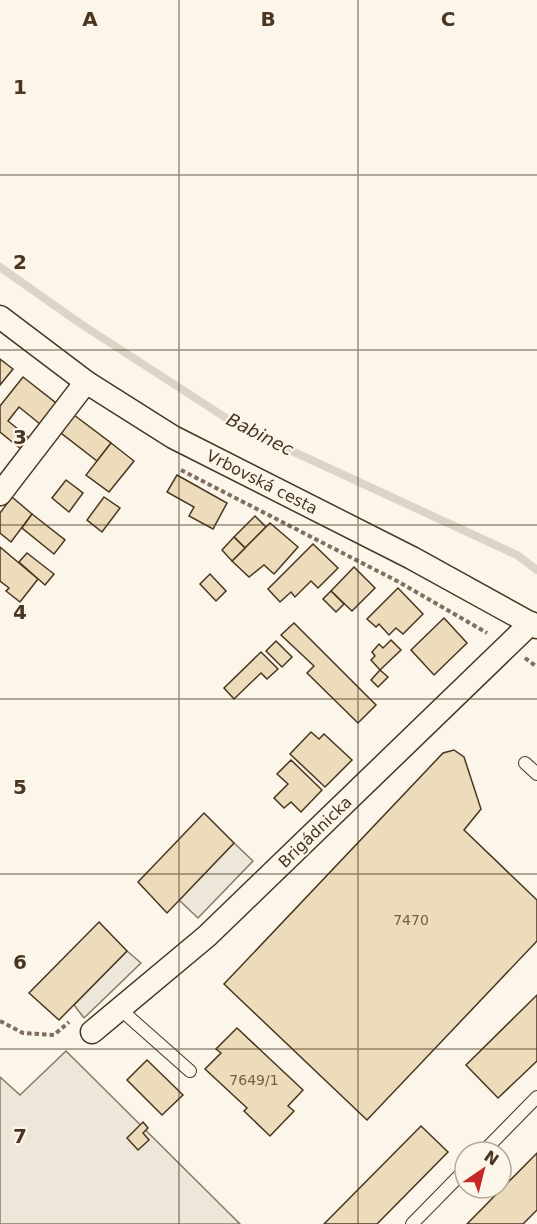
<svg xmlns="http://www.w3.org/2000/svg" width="537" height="1224" font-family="'DejaVu Sans',sans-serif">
<rect width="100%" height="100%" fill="#fbf6e9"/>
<path fill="#ede6d9" stroke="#887966" stroke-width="1.5" d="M 66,1051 L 240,1224 L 0,1224 L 0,1077 L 20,1095 Z"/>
<g fill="#ede7d9" stroke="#887966" stroke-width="1.5">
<path d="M 234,843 L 253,861 L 198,918 L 179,900 Z"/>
<path d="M 127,951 L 141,963 L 84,1018 L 74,1005 Z"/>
</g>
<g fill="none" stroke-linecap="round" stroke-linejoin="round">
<path stroke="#dcd4c6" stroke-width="8" d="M 0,267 L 81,324 L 240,427 L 517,555 L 537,570"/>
</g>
<g fill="#ecdcbc" stroke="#4a3520" stroke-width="1.5">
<path d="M 0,359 L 13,369 L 0,385 Z"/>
<path d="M 23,377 L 56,403 L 40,424 L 19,407 L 8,421 L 29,438 L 21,449 L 0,432 L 0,406 Z"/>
<path d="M 74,415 L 111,443 L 97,461 L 61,433 Z"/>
<path d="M 111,443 L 134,461 L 109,492 L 86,475 Z"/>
<path d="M 177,475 L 227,503 L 213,529 L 189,516 L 194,507 L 167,492 Z"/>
<path d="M 66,480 L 83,493 L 69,512 L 52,498 Z"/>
<path d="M 12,497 L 32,514 L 11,542 L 0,533 L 0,513 Z"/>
<path d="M 104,497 L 120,508 L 102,532 L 87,520 Z"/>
<path d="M 32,514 L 65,540 L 54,554 L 22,528 Z"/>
<path d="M 255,516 L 266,527 L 245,548 L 234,537 Z"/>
<path d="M 270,523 L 298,547 L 274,574 L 264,565 L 249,577 L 232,561 Z"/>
<path d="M 234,537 L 245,548 L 232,561 L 222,550 Z"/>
<path d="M 313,544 L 338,568 L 318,588 L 311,581 L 295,597 L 291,592 L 280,602 L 268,589 Z"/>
<path d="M 0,547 L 38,579 L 20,602 L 6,591 L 9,588 L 0,581 Z"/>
<path d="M 27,553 L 54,574 L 45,585 L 19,562 Z"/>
<path d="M 354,567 L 375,588 L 352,611 L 331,591 Z"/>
<path d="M 210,574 L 226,591 L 216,601 L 200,584 Z"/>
<path d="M 398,588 L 423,614 L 403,634 L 396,628 L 389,635 L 379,624 L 376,627 L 367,619 Z"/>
<path d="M 331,591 L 344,604 L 336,612 L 323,599 Z"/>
<path d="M 444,618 L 467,643 L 434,675 L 411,650 Z"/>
<path d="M 294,623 L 376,705 L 358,723 L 307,673 L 314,666 L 281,635 Z"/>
<path d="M 391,640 L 401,650 L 380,670 L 371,660 L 375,656 L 372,652 L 379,644 L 383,648 Z"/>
<path d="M 276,641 L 292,657 L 282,667 L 266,651 Z"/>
<path d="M 261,652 L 278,669 L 267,679 L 261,673 L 234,699 L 224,688 Z"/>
<path d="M 380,670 L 388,677 L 378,687 L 371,680 Z"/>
<path d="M 311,732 L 319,739 L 324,734 L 352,760 L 325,787 L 290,754 Z"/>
<path d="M 454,750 L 464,757 L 481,809 L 464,830 L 537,900 L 537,941 L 367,1120 L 224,984 L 443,753 Z"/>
<path d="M 291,760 L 322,790 L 301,812 L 291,802 L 284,808 L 274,798 L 288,784 L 277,774 Z"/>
<path d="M 204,813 L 234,843 L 167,913 L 138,882 Z"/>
<path d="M 99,922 L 127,951 L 59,1020 L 29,993 Z"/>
<path d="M 537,995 L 537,1061 L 498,1098 L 466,1065 Z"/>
<path d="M 237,1028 L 303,1090 L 288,1106 L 294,1111 L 270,1136 L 244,1111 L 247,1108 L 205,1069 L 221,1053 L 216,1049 Z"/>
<path d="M 147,1060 L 183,1095 L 162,1115 L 127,1080 Z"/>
<path d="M 143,1122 L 148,1128 L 143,1133 L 149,1140 L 138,1150 L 127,1138 Z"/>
<path d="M 421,1126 L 448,1152 L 377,1224 L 324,1224 Z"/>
<path d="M 537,1153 L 537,1210 L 523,1224 L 467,1224 Z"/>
</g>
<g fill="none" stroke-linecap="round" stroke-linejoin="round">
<g stroke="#4a3520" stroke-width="14">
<g id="lane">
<path d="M 525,763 L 537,774"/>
<path d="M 120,1009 L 190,1071"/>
<path d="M 483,1152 L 537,1097"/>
<path d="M 412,1224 L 465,1170"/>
</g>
</g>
<g stroke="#4a3520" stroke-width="25">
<g id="street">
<path d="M 0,317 L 86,382 L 173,437 L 412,558 L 537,627"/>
<path d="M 0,494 L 86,382"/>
<path d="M 92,1032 L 207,936 L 531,623"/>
</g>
</g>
<g stroke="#7f6f5c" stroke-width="4" stroke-dasharray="4.5 3" stroke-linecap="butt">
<path d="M 181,470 L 397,581 L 487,633"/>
<path d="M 525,658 L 537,667"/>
<path d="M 0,1021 L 23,1033 L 54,1035 L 69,1022"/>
</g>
<use href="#lane" stroke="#fbf6e9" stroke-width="12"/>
<use href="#street" stroke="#fbf6e9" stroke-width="22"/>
</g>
<path fill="none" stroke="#4a3520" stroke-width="1.5" stroke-opacity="0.55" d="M 179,0 L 179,1224M 358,0 L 358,1224M 0,175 L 537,175M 0,350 L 537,350M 0,525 L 537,525M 0,699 L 537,699M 0,874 L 537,874M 0,1049 L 537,1049"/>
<g text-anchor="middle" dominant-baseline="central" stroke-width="4.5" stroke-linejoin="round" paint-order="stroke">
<g font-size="14" fill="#725f47">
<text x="411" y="920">7470</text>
<text x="254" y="1080">7649/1</text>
</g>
<g font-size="16" fill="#4a3520" stroke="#fbf6e9">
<text transform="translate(262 482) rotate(27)">Vrbovská cesta</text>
<text transform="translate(315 832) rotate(-44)">Brigádnicka</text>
</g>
<g font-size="18" font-style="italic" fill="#4a3520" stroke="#fbf6e9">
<text transform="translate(260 434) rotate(27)">Babinec</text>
</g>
</g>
<g font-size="20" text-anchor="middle" font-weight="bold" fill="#4a3520" stroke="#fbf6e9" stroke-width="4.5" stroke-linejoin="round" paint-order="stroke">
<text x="90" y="26">A</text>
<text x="268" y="26">B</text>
<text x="448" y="26">C</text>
<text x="20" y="94">1</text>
<text x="20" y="269">2</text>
<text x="20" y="444">3</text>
<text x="20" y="619">4</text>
<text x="20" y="794">5</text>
<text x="20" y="969">6</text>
<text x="20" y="1143">7</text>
</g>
<g transform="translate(483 1170) rotate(35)"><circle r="28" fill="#fbf6e9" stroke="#b4a999" stroke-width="1.5"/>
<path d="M0-4.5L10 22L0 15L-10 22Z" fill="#c62828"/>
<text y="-9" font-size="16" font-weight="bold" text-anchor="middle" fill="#4a3520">N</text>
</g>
</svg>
